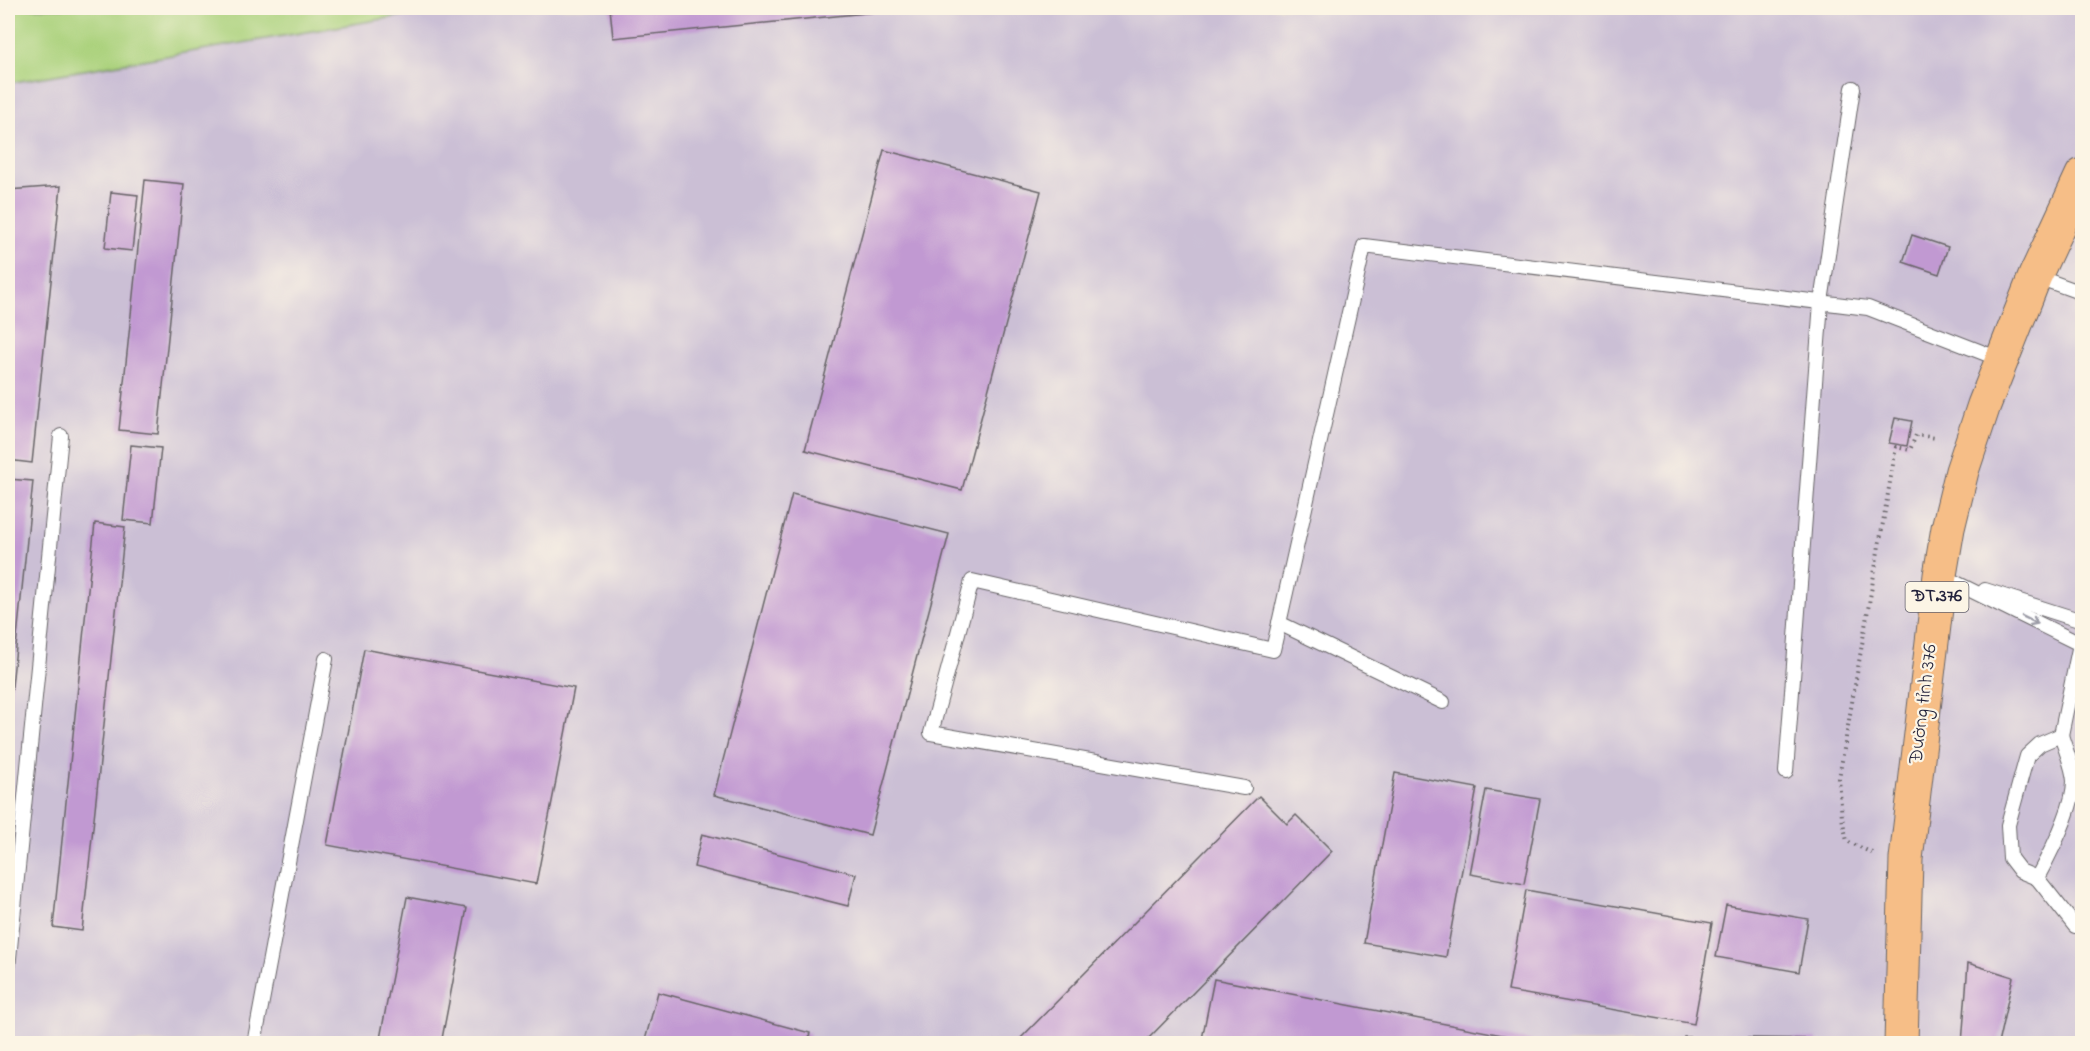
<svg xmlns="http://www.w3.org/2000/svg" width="2090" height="1051" font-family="'Indie Flower',sans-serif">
<rect width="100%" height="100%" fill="#fcf5e5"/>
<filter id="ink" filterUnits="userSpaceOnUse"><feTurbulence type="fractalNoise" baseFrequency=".0167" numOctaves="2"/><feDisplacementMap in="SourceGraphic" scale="12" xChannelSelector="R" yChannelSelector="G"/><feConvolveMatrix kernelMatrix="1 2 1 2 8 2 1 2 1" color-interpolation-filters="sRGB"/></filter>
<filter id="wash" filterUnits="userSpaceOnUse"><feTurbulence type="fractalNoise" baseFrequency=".008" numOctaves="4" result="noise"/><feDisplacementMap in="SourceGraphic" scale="24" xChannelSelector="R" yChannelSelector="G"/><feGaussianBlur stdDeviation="1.35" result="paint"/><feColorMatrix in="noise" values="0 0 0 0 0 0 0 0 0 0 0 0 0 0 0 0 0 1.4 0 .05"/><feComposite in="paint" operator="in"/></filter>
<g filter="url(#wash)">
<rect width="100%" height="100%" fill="#e8deba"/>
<rect fill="#cbbfd5" x="8" y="8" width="2074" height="1035"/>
<path fill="#abd27d" stroke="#667a5c" stroke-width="1.5" d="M 8,8 L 447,8 L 8,83 Z"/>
<g id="blocks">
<g fill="#c199d2">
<path d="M 610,8 L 906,8 L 906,9 L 613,38 Z"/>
<path d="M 884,150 L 1041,191 L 962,490 L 805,450 Z"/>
<path d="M 145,180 L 184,184 L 158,434 L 119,430 Z"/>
<path d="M 61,186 L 32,463 L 8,460 L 8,190 Z"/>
<path d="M 111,192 L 138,195 L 132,251 L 105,248 Z"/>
<path d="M 1912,235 L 1948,247 L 1939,274 L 1903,262 Z"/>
<path d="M 1895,418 L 1912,421 L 1907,446 L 1889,443 Z"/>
<path d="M 131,445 L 161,448 L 153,523 L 123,520 Z"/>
<path d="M 8,479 L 33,481 L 10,706 L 8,705 Z"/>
<path d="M 792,494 L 949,534 L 870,835 L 714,795 Z"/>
<path d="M 95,523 L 125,527 L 82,931 L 53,927 Z"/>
<path d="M 364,649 L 574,688 L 536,884 L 327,845 Z"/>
<path d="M 1395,773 L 1477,788 L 1446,957 L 1364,943 Z"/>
<path d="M 1486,790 L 1540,799 L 1524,884 L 1470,874 Z"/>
<path d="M 1259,796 L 1287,824 L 1296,815 L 1332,851 L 1143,1044 L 1015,1044 Z"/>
<path d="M 702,834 L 856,874 L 848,906 L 694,867 Z"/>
<path d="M 1526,890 L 1712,923 L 1694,1024 L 1508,991 Z"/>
<path d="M 407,897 L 467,908 L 441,1044 L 379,1044 Z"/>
<path d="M 1726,905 L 1808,919 L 1799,972 L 1716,957 Z"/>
<path d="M 1968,963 L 2013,977 L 1998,1044 L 1962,1044 Z"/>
<path d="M 1214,979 L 1538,1042 L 1538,1044 L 1201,1044 Z"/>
<path d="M 658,992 L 810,1033 L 808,1044 L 644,1044 Z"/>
<path d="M 1684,1037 L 1817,1039 L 1817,1044 L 1684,1044 Z"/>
</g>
</g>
</g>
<g filter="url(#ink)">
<use href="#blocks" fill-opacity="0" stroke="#676467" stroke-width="1.5"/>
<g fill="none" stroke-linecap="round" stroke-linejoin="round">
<g stroke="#676467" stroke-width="16">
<g id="lane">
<path d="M 2035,276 L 2082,293"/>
<path d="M 1940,575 L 2082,645"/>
<path d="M 1985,590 L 2082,621"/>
<path d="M 1279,623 L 1443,702"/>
<path d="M 1786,772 L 1821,302 L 1853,88"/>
<path d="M 1244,788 L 931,733 L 972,581 L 1273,650 L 1364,246 L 1868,308 L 2002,360"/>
<path d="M 2037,878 C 2050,854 2074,808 2074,781 C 2073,766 2065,749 2061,735"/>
<path d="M 2075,926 L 2037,878 L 2020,871 L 2010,858 L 2008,825 L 2027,756 L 2040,744 L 2061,735 L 2080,644"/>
<path d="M 8,968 L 61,436"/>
<path d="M 254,1044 L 326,659"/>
</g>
</g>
<g stroke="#676467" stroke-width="35">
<path id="primary" d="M 1901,1044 L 1906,859 L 1940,575 L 1948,528 L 1962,471 L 1984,405 L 2035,276 L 2082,175"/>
</g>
<path stroke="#676467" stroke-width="4" stroke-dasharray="1.5 4.5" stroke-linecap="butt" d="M 1872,853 L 1847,841 L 1842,818 L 1839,778 L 1896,447 L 1910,450 L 1916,435 L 1936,438"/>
<use href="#lane" stroke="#fff" stroke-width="14"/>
<use href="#primary" stroke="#f6be87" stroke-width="33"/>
</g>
<defs><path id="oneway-shaft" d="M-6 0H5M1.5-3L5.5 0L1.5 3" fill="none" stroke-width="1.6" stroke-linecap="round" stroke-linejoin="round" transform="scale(1.5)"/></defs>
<use stroke="#9c9ca7" href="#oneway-shaft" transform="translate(2030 620) rotate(26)"/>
</g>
<g text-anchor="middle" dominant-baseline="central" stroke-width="4.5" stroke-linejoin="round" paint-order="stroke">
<rect fill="#fcf5e5" stroke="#63616e" stroke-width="1.5" x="1905.5" y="582" width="63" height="30" rx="4.5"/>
<g font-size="18" font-weight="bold" fill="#22223b">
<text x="1937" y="597">ĐT.376</text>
</g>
<g font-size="20" fill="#22223b" stroke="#fcf5e5">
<text transform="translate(1924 704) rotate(-83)">Đường tỉnh 376</text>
</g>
</g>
<rect width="2090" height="1051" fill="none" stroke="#fcf5e5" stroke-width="30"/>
</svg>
